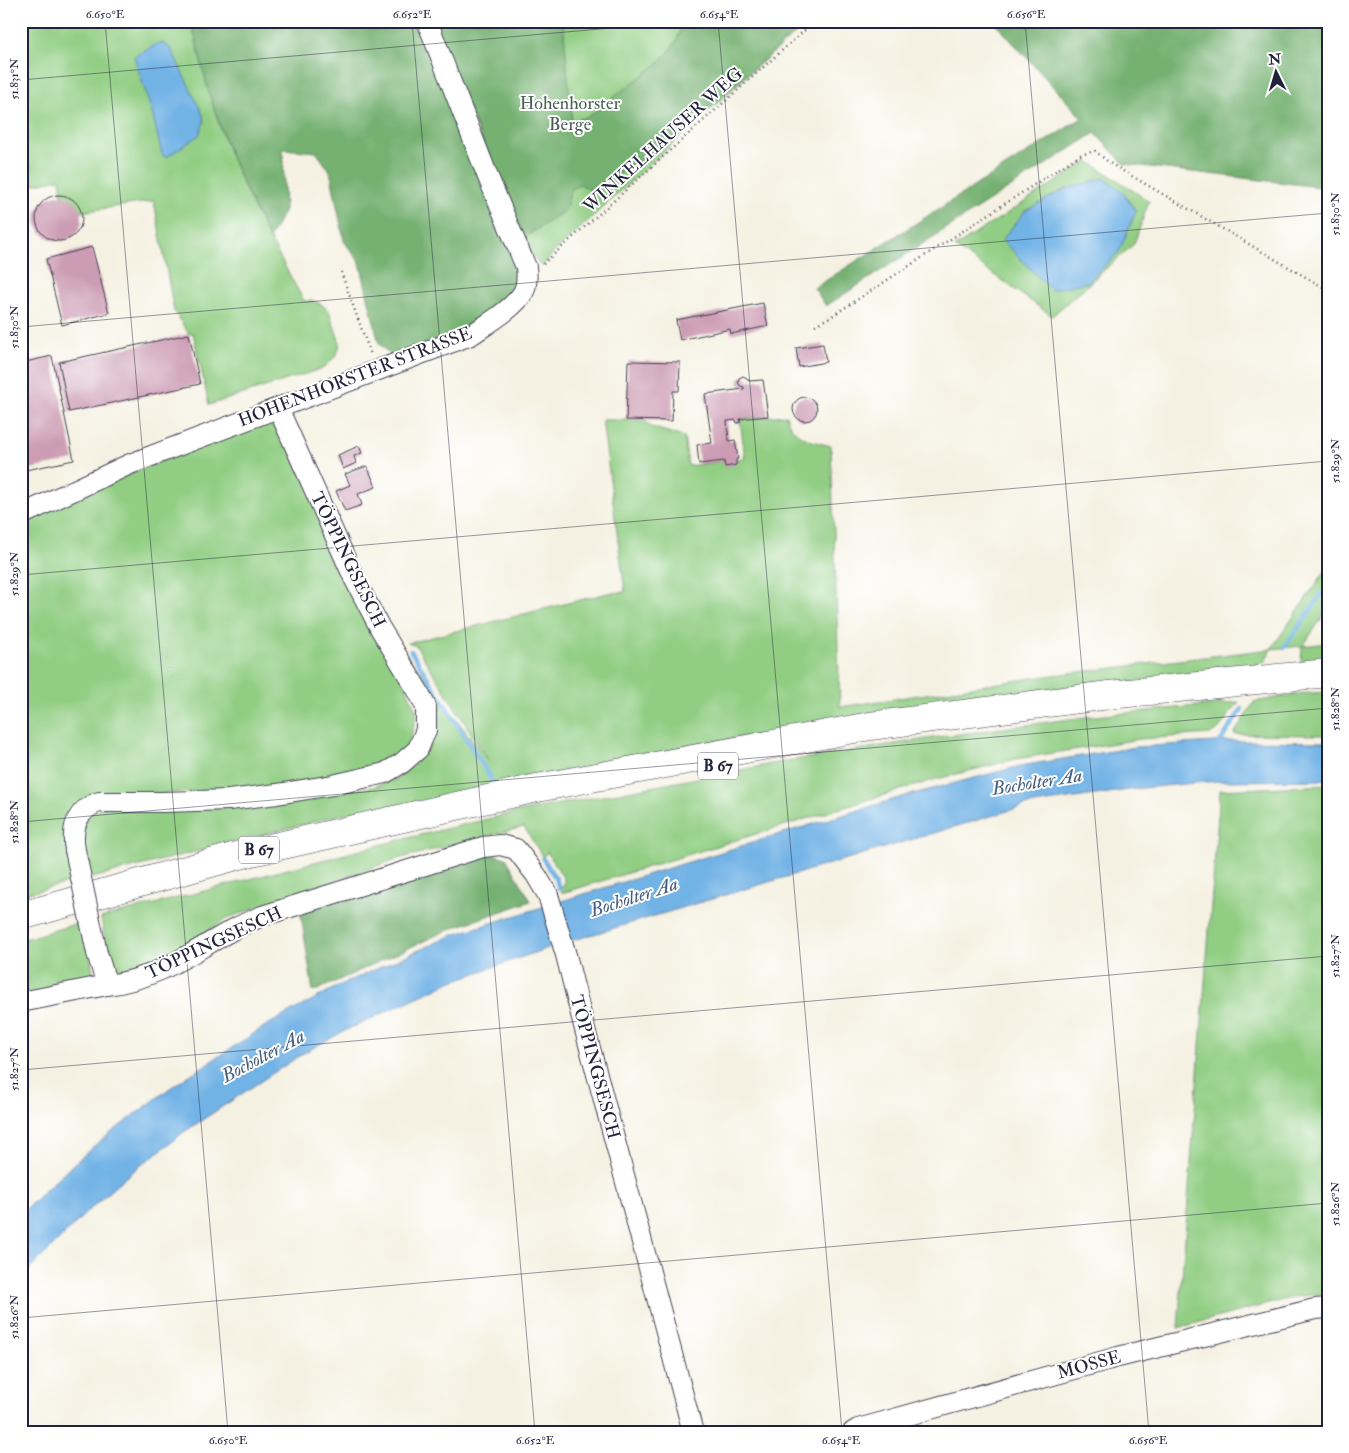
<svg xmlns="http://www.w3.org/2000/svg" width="1349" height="1453" font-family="'IM FELL Double Pica',serif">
<rect width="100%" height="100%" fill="#fff"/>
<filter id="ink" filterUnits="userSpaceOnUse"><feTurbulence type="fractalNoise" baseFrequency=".02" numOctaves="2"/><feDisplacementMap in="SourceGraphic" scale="10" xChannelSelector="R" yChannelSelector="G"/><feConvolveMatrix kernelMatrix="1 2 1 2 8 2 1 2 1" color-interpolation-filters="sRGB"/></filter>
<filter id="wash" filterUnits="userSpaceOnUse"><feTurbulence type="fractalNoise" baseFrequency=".0096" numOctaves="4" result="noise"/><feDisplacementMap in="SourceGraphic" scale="20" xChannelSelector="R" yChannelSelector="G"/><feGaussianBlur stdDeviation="1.12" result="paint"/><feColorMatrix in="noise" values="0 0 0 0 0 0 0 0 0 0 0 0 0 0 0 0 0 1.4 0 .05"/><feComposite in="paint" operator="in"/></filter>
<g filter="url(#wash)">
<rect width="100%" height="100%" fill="#f5f1e2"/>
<g fill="#91ce83" stroke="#5a785f">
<path d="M 21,21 L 191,21 C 203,67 213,114 231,157 C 251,207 278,254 304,301 L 313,301 L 321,304 L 329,311 L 340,343 L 337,355 L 324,368 L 209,405 L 193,333 L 189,334 L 174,311 L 154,201 L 81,212 C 77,203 72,199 62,195 L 60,179 L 21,187 Z"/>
<path d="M 433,21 L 810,21 L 750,73 L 553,253 L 542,267 L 522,242 Z"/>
<path d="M 1088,161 L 1149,201 L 1134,244 L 1052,316 L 955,247 Z"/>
<path d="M 786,415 C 791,437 811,441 831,446 L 840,707 L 1046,676 L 1271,649 L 1328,567 L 1328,609 L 1303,646 L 1328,643 L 1328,660 L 1301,662 L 1302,646 L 1271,649 L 1264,663 L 1114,685 L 439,801 L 364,809 L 92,878 L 81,835 L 87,817 L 103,807 L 282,800 L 373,787 L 399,778 L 422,756 L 434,725 L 406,654 L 489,761 L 416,646 L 408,643 L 608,593 L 625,592 L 602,420 L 644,420 L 651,427 L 684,437 L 688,466 L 745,458 L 740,419 Z"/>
<path d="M 275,418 L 405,684 L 417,713 L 408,748 L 392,762 L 370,770 L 270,788 L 88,797 L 72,882 L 21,895 L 21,522 L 108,482 Z"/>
<path d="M 1328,692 L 1328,735 L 1234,734 L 1254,702 L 1298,694 Z"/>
<path d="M 1239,702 L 1217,731 L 1210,734 L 1140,739 L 1016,759 L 937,779 L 562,893 L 560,888 L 564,885 L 564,879 L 547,852 L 543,857 L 524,827 L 397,859 L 230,917 L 150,967 L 121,970 L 109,959 L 101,918 L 395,841 L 517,812 L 788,761 L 945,736 L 1085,717 Z"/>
<path d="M 1328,785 L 1328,1293 L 1294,1297 L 1178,1328 L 1220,790 Z"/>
<path d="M 82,922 L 93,971 L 91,982 L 21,1000 L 21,940 Z"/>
</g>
<g fill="#74b171" stroke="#4b6a56">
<path d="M 191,21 L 420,21 L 519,255 L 515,289 L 487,319 L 394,358 L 379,344 L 360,263 L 344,241 L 330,171 L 316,152 L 283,149 L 285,210 L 269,239 L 231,157 L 209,94 Z"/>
<path d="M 432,21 L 563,21 L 572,121 L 589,116 L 660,62 L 676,42 L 684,21 L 807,21 L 671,141 L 590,190 L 580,184 L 571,190 L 566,210 L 524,238 Z"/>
<path d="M 995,21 L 1328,21 L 1328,188 L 1124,164 L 1095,133 L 826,306 L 814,288 L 1082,118 L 994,22 Z"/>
<path d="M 492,854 L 506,858 L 531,901 L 450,929 L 313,992 L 300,909 Z"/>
</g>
<g fill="#72b3e6" stroke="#4a6a90">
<path d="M 159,43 L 165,44 L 171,49 L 203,115 L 204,122 L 199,135 L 167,157 L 162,155 L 153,116 L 134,56 Z"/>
<path d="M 1104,178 L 1121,190 L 1136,211 L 1119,252 L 1088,282 L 1051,290 L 1002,240 L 1025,211 L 1065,189 Z"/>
<path d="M 1230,741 L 1328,742 L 1328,780 L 1217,781 L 1142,788 L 1028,805 L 557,945 L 450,982 L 344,1031 L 302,1054 L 184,1132 L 122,1180 L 89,1210 L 21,1278 L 21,1214 L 45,1190 L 95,1145 L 170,1088 L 213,1060 L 267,1025 L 338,986 L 453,935 L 584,894 L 905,796 L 982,776 L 1020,766 L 1136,747 Z"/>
</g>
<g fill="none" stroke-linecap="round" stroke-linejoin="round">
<g stroke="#72b3e6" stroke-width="4.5">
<path d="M 1284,648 L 1328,585"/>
<path d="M 411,651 L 492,780"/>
<path d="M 1218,745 L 1242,709"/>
<path d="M 543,859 L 556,879 L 559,888"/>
</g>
</g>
<g id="blocks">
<g fill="#cc9cb4">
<circle cx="59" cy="218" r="23"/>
<path d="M 21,237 L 25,250 L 21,250 Z"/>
<path d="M 92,247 L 109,313 L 62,325 L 46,259 Z"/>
<path d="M 763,303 L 768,326 L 731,334 L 730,329 L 680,340 L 676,320 Z"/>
<path d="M 189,334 L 200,384 L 69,412 L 59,362 Z"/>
<path d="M 823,344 L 826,362 L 799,367 L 796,348 Z"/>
<path d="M 52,356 L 74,460 L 21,471 L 21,363 Z"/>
<path d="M 628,361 L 680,362 L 679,391 L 673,391 L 672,421 L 626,420 Z"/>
<path d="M 743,376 L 747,378 L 749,381 L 763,380 L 768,416 L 740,419 L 741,422 L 737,423 L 736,420 L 727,421 L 729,441 L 735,440 L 738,459 L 736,459 L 736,465 L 725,467 L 724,461 L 699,464 L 697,445 L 712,443 L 705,394 L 744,389 L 744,387 L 740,386 L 738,382 L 739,378 Z"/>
<circle cx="805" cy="409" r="12"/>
<path d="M 359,446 L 362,453 L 354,456 L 356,463 L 343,469 L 338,455 Z"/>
<path d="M 367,466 L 376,487 L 358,494 L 362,505 L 345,511 L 336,491 L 350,485 L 345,474 Z"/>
</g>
</g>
</g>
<g filter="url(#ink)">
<use href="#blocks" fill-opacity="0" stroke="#424154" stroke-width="1"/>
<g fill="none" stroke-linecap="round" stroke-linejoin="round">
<g stroke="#424154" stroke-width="22">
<g id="minor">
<path d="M 21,515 L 130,464 L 471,335 C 487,324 515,308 524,291 C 527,284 527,275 526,267 L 488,177 L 427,21"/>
<path d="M 75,850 C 71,827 77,810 99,802 L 163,802 L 229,800 L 277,794 L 333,785 L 385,773 L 402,763 L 418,749 L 426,730 L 426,707 L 418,691 L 380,628 L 354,578 L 278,408"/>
<path d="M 97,953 L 107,985 C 158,979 190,953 234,929 C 243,924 253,920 262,916 L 483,847 L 500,845 L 516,849 L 536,875 L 548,895 L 566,955 L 584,1026 L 693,1432"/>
<path d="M 21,1002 L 107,985"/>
<path d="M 853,1432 L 858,1429 L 1118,1357 L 1315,1309 L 1328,1308"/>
</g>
</g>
<g stroke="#424154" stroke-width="29">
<path id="highway" d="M 21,916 L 247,853 L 537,788 L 870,726 L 1109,695 L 1328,673"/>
</g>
<g stroke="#424154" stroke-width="2.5" stroke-dasharray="1 4" stroke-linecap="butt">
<path d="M 543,264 L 815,21"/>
<path d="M 341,272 L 371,355"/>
<path d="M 815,325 L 832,316 L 1080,155 L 1095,151 L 1111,164 L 1328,290"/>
</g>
<use href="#minor" stroke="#fff" stroke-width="20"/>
<use href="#highway" stroke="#fff" stroke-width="28"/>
<g stroke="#424154" stroke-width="22" stroke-linecap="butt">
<path id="minor-bridge" d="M 75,850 L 97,953"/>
</g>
<use href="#minor-bridge" stroke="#fff" stroke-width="20"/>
</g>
</g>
<path fill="none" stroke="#22223b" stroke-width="1" stroke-opacity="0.45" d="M 105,21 L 228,1432M 412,21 L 535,1432M 718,21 L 842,1432M 1025,21 L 1149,1432M 21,80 L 691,21M 21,327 L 1328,213M 21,575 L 1328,461M 21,822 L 1328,708M 21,1070 L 1328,956M 21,1318 L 1328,1203"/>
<g text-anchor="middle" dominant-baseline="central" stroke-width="4" stroke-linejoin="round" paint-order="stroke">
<g fill="#fff" stroke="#646476" stroke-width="1">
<rect x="698" y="752.5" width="40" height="27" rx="4"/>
<rect x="239" y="836.5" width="40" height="27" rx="4"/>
</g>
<g font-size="16" font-weight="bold" fill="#22223b">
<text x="718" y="766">B 67</text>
<text x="259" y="850">B 67</text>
</g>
<g font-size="18" fill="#495e54" stroke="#fff">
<text x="570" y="103">Hohenhorster<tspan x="570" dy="21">Berge</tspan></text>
</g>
<g font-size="18" fill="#22223b" stroke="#fff">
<text transform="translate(663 140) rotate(-42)">WINKELHAUSER WEG</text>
<text transform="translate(355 377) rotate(-21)">HOHENHORSTER STRASSE</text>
<text transform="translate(348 560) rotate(64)">TÖPPINGSESCH</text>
<text transform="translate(214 943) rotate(-25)">TÖPPINGSESCH</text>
<text transform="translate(595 1067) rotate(75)">TÖPPINGSESCH</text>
<text transform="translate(1089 1365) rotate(-15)">MOSSE</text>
</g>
<g font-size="19" font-style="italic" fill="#425c7f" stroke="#fff">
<text transform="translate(1037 782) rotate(-9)">Bocholter Aa</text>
<text transform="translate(634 897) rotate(-18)">Bocholter Aa</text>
<text transform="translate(263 1056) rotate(-28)">Bocholter Aa</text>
</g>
</g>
<rect width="1349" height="1453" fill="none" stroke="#fff" stroke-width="55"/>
<g transform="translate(1276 72) rotate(355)" stroke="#ffffff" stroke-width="4" paint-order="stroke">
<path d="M0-4L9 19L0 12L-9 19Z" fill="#22223b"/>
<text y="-8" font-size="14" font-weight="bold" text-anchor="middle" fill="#22223b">N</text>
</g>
<rect x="28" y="28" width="1294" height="1398" fill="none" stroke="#22223b" stroke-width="2"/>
<g font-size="12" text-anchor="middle" fill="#22223b">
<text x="105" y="18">6.650°E</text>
<text x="412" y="18">6.652°E</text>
<text x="719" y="18">6.654°E</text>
<text x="1026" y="18">6.656°E</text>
<text transform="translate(14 79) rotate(-90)" y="4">51.831°N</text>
<text transform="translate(1335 214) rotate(-90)" y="4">51.830°N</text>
<text transform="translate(14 327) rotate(-90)" y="4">51.830°N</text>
<text transform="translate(1335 461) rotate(-90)" y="4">51.829°N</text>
<text transform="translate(14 574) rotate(-90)" y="4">51.829°N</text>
<text transform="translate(1335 709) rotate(-90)" y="4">51.828°N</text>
<text transform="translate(14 822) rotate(-90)" y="4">51.828°N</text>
<text transform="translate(1335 956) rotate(-90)" y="4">51.827°N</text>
<text transform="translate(14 1069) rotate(-90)" y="4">51.827°N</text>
<text transform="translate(1335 1204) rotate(-90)" y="4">51.826°N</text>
<text transform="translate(14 1317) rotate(-90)" y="4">51.826°N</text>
<text x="228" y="1444">6.650°E</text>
<text x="535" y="1444">6.652°E</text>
<text x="841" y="1444">6.654°E</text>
<text x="1148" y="1444">6.656°E</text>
</g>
</svg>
